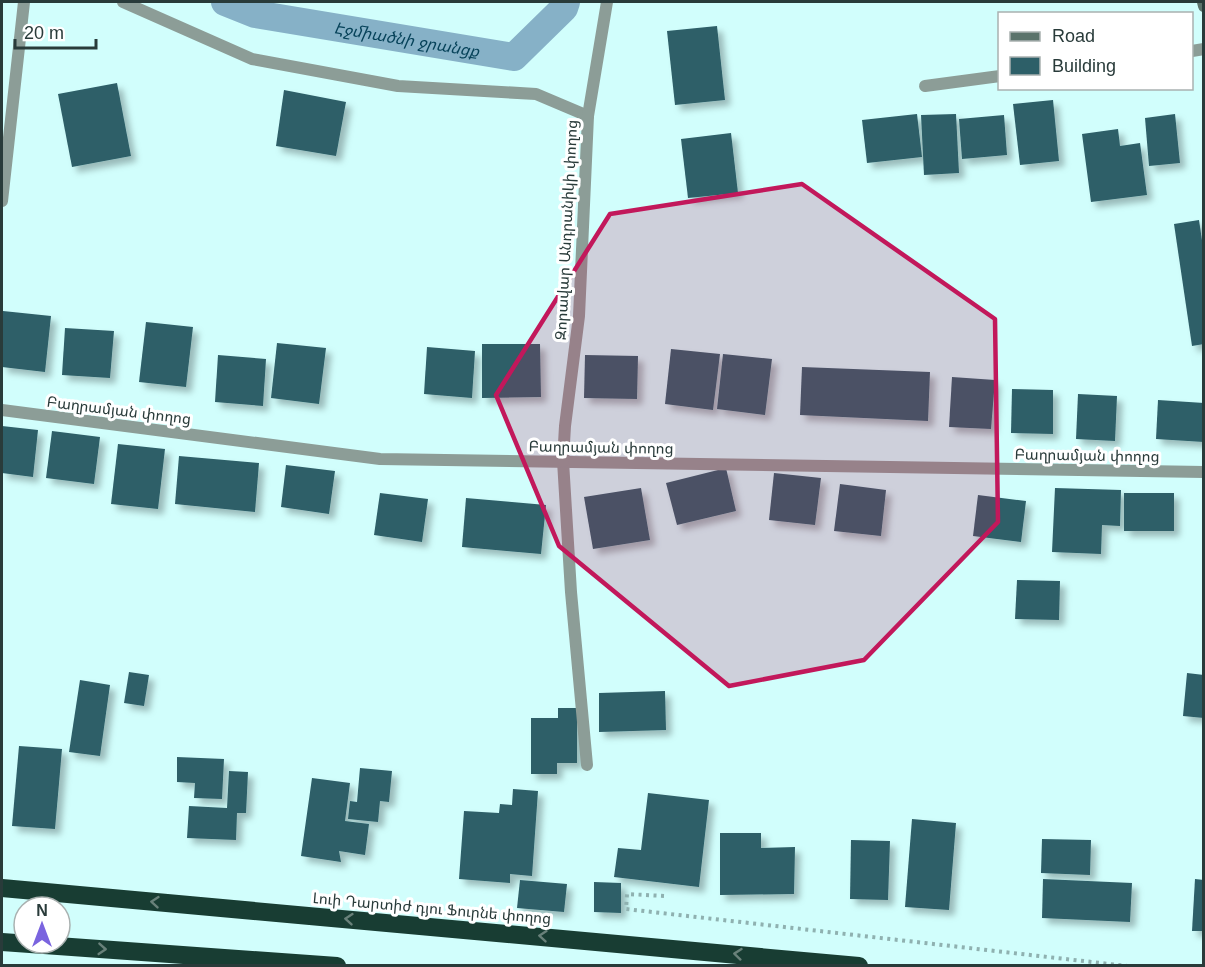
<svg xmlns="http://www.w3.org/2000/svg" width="1205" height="967" font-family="Arial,'Noto Sans Armenian',sans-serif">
<defs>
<filter id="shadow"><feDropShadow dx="5.5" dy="5.5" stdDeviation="3" flood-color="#0004"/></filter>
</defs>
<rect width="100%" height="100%" fill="#d1fefc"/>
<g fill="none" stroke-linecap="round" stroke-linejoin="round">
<path stroke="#86b1c7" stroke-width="28" id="s1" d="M 225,2 L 255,14 L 514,57 L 564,8 L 566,2"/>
</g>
<g fill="#2d5f68" filter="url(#shadow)">
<path d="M 717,26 L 725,100 L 675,105 L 667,31 Z"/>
<path d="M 117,83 L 131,156 L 72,167 L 58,94 Z"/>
<path d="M 284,90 L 346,102 L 336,156 L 276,146 Z"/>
<path d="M 1053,100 L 1059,161 L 1020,165 L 1013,104 Z"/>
<path d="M 917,114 L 922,157 L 867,163 L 862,120 Z"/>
<path d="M 956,114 L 959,173 L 924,175 L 921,115 Z"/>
<path d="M 1175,114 L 1180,163 L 1149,166 L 1145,118 Z"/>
<path d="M 1004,115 L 1007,155 L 962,159 L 959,119 Z"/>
<path d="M 1118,129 L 1120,146 L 1140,143 L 1147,195 L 1091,202 L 1082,134 Z"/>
<path d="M 731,133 L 738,193 L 688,198 L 681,139 Z"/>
<path d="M 1199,220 L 1204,254 L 1204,344 L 1192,346 L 1174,224 Z"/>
<path d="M 3,311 L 51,316 L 45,372 L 2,367 Z"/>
<path d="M 146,322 L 193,327 L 186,387 L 139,382 Z"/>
<path d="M 65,328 L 114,331 L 110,378 L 62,375 Z"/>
<path d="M 277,343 L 326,348 L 319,404 L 271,398 Z"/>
<path d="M 482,344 L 540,344 L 541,397 L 482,398 Z"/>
<path d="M 427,347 L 475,351 L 472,398 L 424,394 Z"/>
<path d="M 671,349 L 720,354 L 713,410 L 665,404 Z"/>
<path d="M 723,354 L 772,359 L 765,415 L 717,409 Z"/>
<path d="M 218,355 L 266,359 L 263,406 L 215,402 Z"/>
<path d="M 585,355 L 638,356 L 637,399 L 584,398 Z"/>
<path d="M 802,367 L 930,372 L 928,421 L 800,415 Z"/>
<path d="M 952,377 L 995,380 L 991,429 L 949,427 Z"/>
<path d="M 1012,389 L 1053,390 L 1053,434 L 1011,433 Z"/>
<path d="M 1078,394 L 1117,396 L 1115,441 L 1076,439 Z"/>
<path d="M 1158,400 L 1204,403 L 1204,442 L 1156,439 Z"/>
<path d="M 2,426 L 38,430 L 33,477 L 2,473 Z"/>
<path d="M 52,431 L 100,437 L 94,484 L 46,478 Z"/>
<path d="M 118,444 L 165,449 L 158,509 L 111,504 Z"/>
<path d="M 179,456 L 259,463 L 255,512 L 175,504 Z"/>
<path d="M 286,465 L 335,471 L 329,514 L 281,507 Z"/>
<path d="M 726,468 L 736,511 L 677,525 L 666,483 Z"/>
<path d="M 774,473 L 821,478 L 815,525 L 769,520 Z"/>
<path d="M 840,484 L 886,490 L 881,536 L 834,531 Z"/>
<path d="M 641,488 L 650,540 L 593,549 L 584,497 Z"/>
<path d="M 1055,488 L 1121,490 L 1120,526 L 1102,525 L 1101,554 L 1052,552 Z"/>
<path d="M 380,493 L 428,499 L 422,542 L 374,535 Z"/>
<rect x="1124" y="493" width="50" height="38"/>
<path d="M 978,495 L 1026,501 L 1021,542 L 973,536 Z"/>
<path d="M 466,498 L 546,505 L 541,554 L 462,547 Z"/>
<path d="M 1017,580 L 1060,581 L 1059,620 L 1015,619 Z"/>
<path d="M 129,672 L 149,675 L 144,706 L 124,703 Z"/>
<path d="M 1187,673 L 1204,675 L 1204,718 L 1183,716 Z"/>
<path d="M 80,680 L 110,685 L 100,756 L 69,752 Z"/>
<path d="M 665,691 L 666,730 L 599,732 L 599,693 Z"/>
<path d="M 558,708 L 577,708 L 577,763 L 557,763 L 557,774 L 531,774 L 531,718 L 558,718 Z"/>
<path d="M 19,746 L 62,749 L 55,829 L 12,826 Z"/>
<path d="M 177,757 L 224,759 L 222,799 L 194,798 L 195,783 L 177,782 Z"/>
<path d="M 360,768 L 392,771 L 389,802 L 380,801 L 378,822 L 348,819 L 350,801 L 357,802 Z"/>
<path d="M 229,771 L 248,772 L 246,813 L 237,813 L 236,840 L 187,838 L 189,806 L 227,808 Z"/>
<path d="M 312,778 L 350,783 L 345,821 L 369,824 L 365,855 L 339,851 L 341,862 L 301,856 Z"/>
<path d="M 513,789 L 538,791 L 532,876 L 510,874 L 510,883 L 459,879 L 464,811 L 499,813 L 500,804 L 512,805 Z"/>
<path d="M 648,793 L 709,800 L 699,887 L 614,877 L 618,848 L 641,850 Z"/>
<path d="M 912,819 L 956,823 L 949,910 L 905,907 Z"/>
<path d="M 720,833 L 761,833 L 761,848 L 795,847 L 794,894 L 720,895 Z"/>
<path d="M 1042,839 L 1091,840 L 1090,875 L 1041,873 Z"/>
<path d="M 851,840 L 890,841 L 888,900 L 850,899 Z"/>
<path d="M 1043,879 L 1132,883 L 1130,922 L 1042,918 Z"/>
<path d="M 1195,879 L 1204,880 L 1204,931 L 1192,931 Z"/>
<path d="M 520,880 L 567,884 L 564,912 L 517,908 Z"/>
<path d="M 594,882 L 621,883 L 621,913 L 594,912 Z"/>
</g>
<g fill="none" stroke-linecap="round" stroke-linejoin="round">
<path stroke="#8fb1b0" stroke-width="4" stroke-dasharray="3 4.5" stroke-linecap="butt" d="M 664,896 L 627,894 L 626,909 L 1127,966"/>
<g stroke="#8c9d97" stroke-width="12">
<path d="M 2,201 L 24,2"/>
<path d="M 563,461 L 571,592 L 587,765"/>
</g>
<g stroke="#8c9d97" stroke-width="12">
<path d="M 123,2 L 252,59 L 398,86 L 536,94 L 588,116"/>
<path d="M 1192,51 L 1204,49"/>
<path d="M 925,86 L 1000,76"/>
<path d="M 2,410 L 380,459 L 1204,472"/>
<path d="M 563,461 L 565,426 L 579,316 L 588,116 L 607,2"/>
</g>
<path stroke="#5b736b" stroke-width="12" d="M 1203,2 L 1204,6"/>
<g stroke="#183d33" stroke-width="18">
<path d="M 2,888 L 859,966"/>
<path d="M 2,942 L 337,966"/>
</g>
</g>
<defs><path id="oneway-chevron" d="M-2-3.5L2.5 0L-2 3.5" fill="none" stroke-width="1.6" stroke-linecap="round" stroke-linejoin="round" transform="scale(1.5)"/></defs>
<g stroke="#69817a">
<use href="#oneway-chevron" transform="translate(155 902) rotate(-175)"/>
<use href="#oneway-chevron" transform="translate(349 919) rotate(-175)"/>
<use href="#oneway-chevron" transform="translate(543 936) rotate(-175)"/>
<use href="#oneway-chevron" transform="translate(102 949) rotate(4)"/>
<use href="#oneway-chevron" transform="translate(738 954) rotate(-174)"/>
</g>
<path fill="#c2185b" fill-opacity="0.2" stroke="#c2185b" stroke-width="4.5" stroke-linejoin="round" d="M 802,184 L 995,319 L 998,522 L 864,660 L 729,686 L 559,546 L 496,395 L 610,214 Z"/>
<g text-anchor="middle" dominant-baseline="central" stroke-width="6" stroke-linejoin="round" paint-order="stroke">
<g font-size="15" fill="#293b3a" stroke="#fff">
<text transform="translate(566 230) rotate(-87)">Զորավար Անդրանիկի փողոց</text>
<text transform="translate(119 410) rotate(7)">Բաղրամյան փողոց</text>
<text transform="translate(601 447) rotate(1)">Բաղրամյան փողոց</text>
<text transform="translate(1087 455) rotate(1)">Բաղրամյան փողոց</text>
<text transform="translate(432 908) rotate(5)">Լուի Դարտիժ դյու Ֆուրնե փողոց</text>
</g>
<g font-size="16" font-style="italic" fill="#07435a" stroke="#fff">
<text stroke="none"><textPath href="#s1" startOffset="186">Էջմիածնի ջրանցք</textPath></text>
</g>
</g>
<rect width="1205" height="967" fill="none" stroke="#293b3a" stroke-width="6"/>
<rect x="998" y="12" width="195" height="78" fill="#ffffff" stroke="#a9b1b0" stroke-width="1.5"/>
<rect x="1010" y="32" width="30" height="9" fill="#5b736b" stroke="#a9b1b0" stroke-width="1.5"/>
<text x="1052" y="42" font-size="18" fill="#293b3a">Road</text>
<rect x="1010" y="57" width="30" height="18" fill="#2d5f68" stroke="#a9b1b0" stroke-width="1.5"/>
<text x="1052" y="72" font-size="18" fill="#293b3a">Building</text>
<g transform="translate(42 925)"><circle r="28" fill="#ffffff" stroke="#a9b1b0" stroke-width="1.5"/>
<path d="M0-4.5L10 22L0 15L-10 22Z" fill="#7a64df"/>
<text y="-9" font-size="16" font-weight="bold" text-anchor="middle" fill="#293b3a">N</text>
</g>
<path d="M15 39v9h81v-9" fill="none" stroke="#293b3a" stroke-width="3"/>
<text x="24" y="39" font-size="18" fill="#293b3a" stroke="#ffffff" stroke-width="4.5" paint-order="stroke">20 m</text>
</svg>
